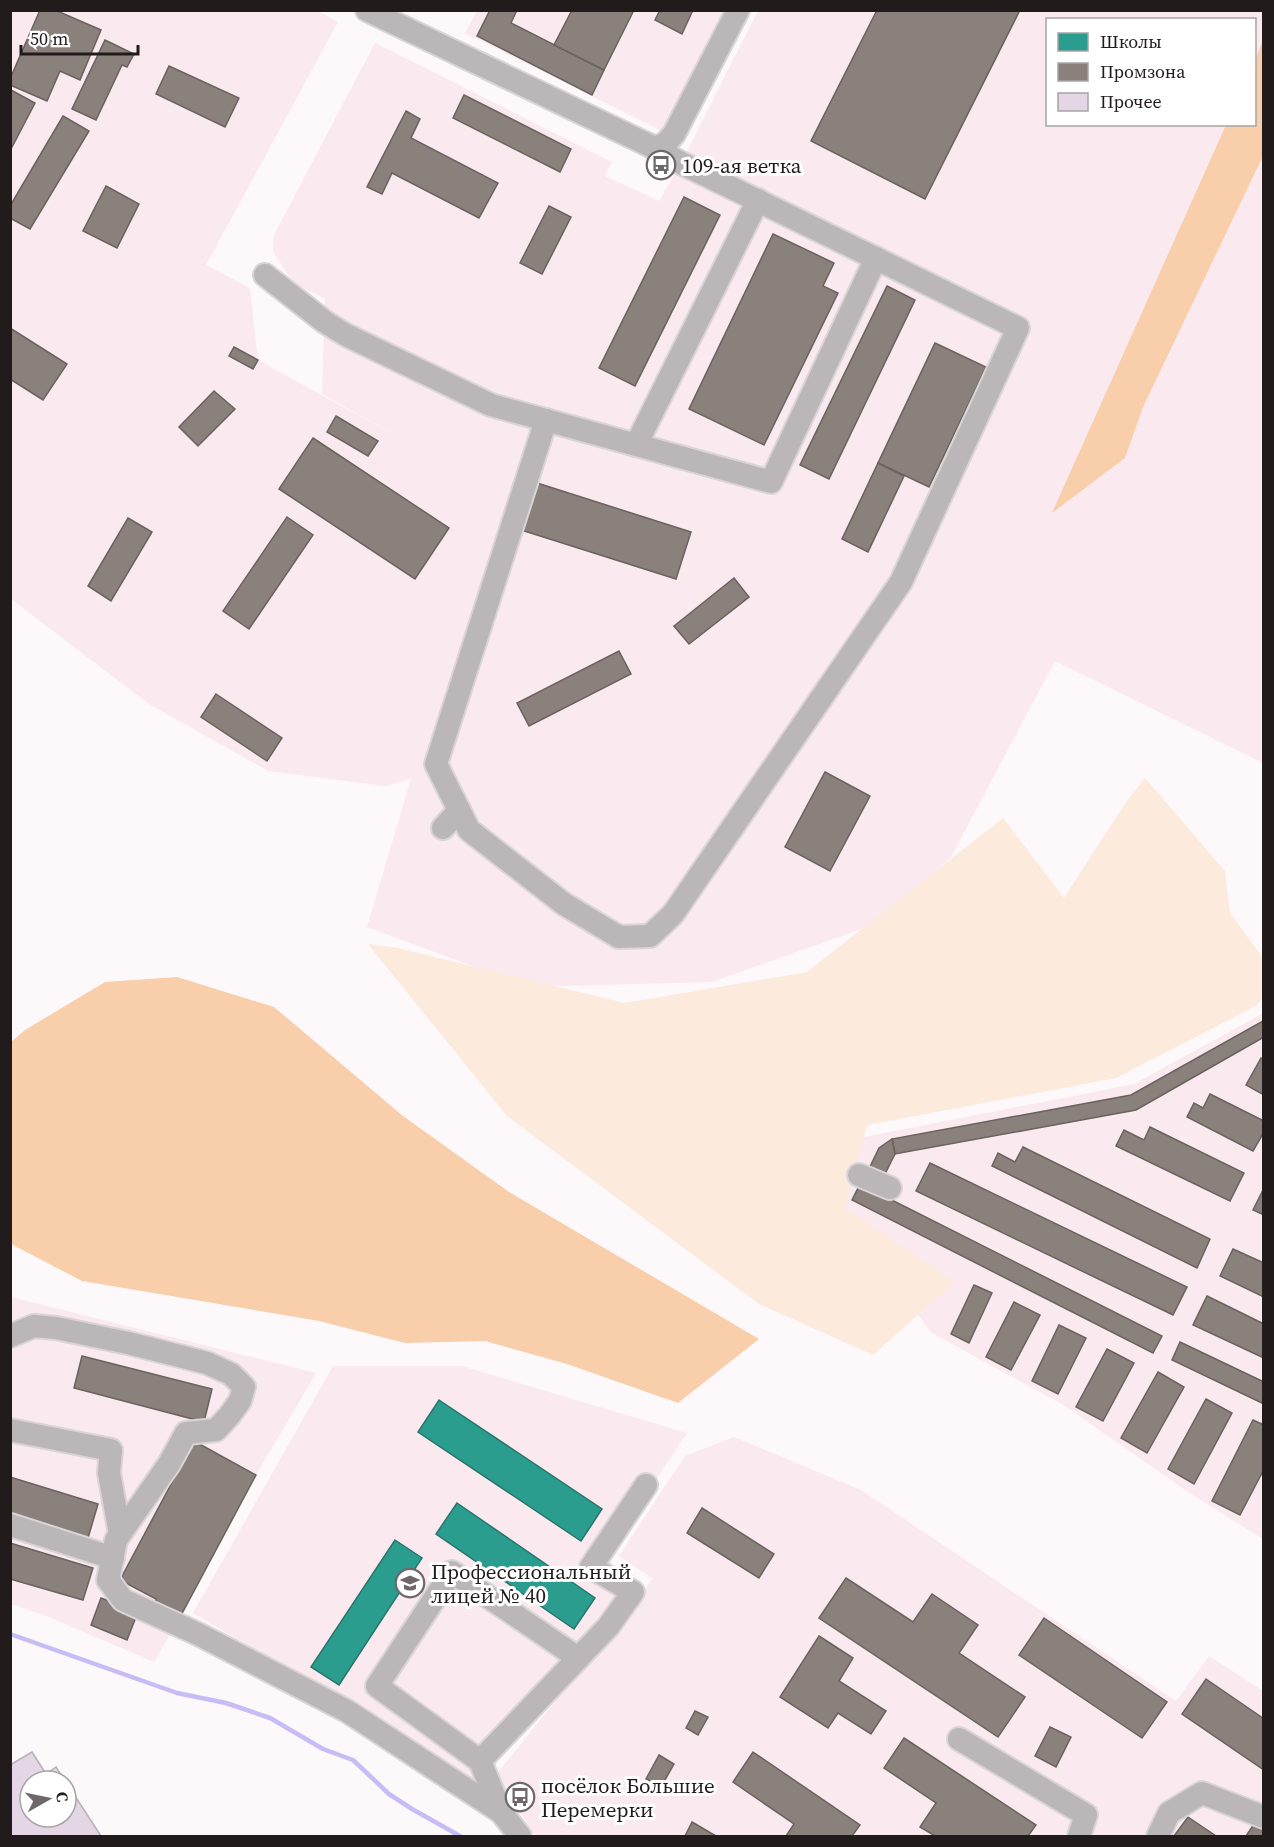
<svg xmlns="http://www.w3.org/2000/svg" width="1274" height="1847" font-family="'Source Serif 4',serif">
<rect width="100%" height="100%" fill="#fdf8fa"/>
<g fill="#faeaef" fill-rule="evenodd">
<path d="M 317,10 L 338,22 L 206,265 L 250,288 L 258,360 L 407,442 L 322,394 L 325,299 L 293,283 L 273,251 L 274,235 L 375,43 L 612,162 L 605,176 L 659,201 L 681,163 L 758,11 L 1263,11 L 1263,763 L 1055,661 L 951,857 L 884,921 L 712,982 L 529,987 L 367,927 L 411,779 L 386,786 L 268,771 L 149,704 L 11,599 L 10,11 ZM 1048,20 L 1254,20 L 1254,124 L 1048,124 Z"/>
<path d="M 477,11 L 725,11 L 664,132 L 465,33 Z"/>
<path d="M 1262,1014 L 1263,1014 L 1263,1539 L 1191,1494 L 1065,1406 L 932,1333 L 830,1203 L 864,1137 L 1134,1084 Z"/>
<path d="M 11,1297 L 316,1373 L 256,1475 L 178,1621 L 154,1662 L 44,1615 L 11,1604 Z"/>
<path d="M 333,1366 L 462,1366 L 687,1433 L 596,1570 L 622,1595 L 477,1781 L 193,1613 Z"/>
<path d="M 734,1437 L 861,1490 L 1176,1701 L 1209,1656 L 1263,1691 L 1263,1836 L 535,1836 L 496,1775 L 653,1579 L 619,1556 L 685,1456 Z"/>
</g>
<path fill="#fceadd" d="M 1145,778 L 1225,871 L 1230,913 L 1263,958 L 1263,998 L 1256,1006 L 1116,1078 L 867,1125 L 845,1208 L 955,1282 L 873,1355 L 759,1304 L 507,1116 L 368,944 L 398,948 L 625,1003 L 807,972 L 1003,818 L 1064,898 L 1124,805 Z"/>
<g fill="#f8ceab">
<path d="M 1263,40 L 1263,156 L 1143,407 L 1125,458 L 1052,513 L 1226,125 L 1254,124 L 1255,60 Z"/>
<path d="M 177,977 L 274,1007 L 403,1116 L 509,1192 L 759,1339 L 678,1403 L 567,1364 L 485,1341 L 405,1343 L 319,1321 L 82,1281 L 11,1244 L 11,1042 L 25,1030 L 105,982 Z"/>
</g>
<g fill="#2a9d8f" stroke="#27766c" stroke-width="1.5">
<path d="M 439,1400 L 602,1509 L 581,1541 L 418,1432 Z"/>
<path d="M 457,1503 L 595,1598 L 574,1629 L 436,1534 Z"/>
<path d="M 395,1540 L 422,1558 L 339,1685 L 311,1667 Z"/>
</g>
<g fill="#8a817c" stroke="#6a625f" stroke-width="1.5">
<path d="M 40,10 L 55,10 L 101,30 L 80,80 L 60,71 L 47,101 L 10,85 L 10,79 Z"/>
<path d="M 490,10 L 517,10 L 511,23 L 604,70 L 592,95 L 477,36 Z"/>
<path d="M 572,10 L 634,10 L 604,70 L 554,45 Z"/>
<path d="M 660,10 L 693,10 L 682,34 L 655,20 Z"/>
<path d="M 877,10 L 1020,10 L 925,199 L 811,141 Z"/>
<path d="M 105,40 L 134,54 L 127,67 L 122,65 L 96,120 L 72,109 Z"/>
<path d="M 169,66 L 239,98 L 225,127 L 156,94 Z"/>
<path d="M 11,90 L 35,103 L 10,151 L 10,91 Z"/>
<path d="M 464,95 L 571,149 L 560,172 L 453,118 Z"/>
<path d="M 406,111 L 420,119 L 411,138 L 498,183 L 479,218 L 392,173 L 382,194 L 367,187 Z"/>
<path d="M 63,116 L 89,131 L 30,229 L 10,218 L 10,206 Z"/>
<path d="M 106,186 L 139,204 L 117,248 L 83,231 Z"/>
<path d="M 684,197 L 720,215 L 635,386 L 599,368 Z"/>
<path d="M 549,206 L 571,217 L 542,274 L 520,263 Z"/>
<path d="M 773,234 L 834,263 L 823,286 L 838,293 L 764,445 L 689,409 Z"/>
<path d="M 887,286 L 915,300 L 829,479 L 800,465 Z"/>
<path d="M 10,328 L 67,364 L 43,400 L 10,379 Z"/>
<path d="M 935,343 L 986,367 L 929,487 L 878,463 Z"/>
<path d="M 234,347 L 258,360 L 253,369 L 229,356 Z"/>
<path d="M 214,391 L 235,409 L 198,446 L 179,427 Z"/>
<path d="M 336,416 L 378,441 L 368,456 L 327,432 Z"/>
<path d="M 313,438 L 449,528 L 415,579 L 279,489 Z"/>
<path d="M 878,463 L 904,476 L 868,552 L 842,539 Z"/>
<path d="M 534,482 L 691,532 L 676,579 L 518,529 Z"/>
<path d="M 287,517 L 313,535 L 249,629 L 223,611 Z"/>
<path d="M 128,518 L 152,532 L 111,601 L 88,586 Z"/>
<path d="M 734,578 L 749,597 L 689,644 L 674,626 Z"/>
<path d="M 619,651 L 631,674 L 529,726 L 517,703 Z"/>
<path d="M 216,694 L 282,738 L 267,761 L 201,717 Z"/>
<path d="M 825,772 L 870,796 L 830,871 L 785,847 Z"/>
<path d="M 1263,1021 L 1264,1037 L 1136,1110 L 895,1154 L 892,1139 L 1131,1095 Z"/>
<path d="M 1261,1058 L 1264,1060 L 1264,1095 L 1246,1085 Z"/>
<path d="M 1210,1094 L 1264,1121 L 1264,1132 L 1253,1151 L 1187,1117 L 1194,1103 L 1203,1108 Z"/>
<path d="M 1150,1127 L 1244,1173 L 1230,1201 L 1116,1146 L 1124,1130 L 1144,1140 Z"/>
<path d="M 892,1139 L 895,1154 L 882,1180 L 867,1173 L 879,1148 Z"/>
<path d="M 1023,1147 L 1210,1239 L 1197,1268 L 992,1166 L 998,1153 L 1015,1162 Z"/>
<path d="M 930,1163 L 1187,1287 L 1173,1315 L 916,1191 Z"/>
<path d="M 860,1184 L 1162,1336 L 1153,1353 L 852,1200 Z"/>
<path d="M 1264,1188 L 1264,1215 L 1253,1210 Z"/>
<path d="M 1233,1249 L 1264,1263 L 1264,1297 L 1220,1276 Z"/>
<path d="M 974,1285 L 992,1293 L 969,1343 L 951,1334 Z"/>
<path d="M 1207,1296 L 1264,1324 L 1264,1358 L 1193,1325 Z"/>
<path d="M 1014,1302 L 1040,1315 L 1011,1370 L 986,1357 Z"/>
<path d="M 1059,1325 L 1086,1338 L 1058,1394 L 1032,1381 Z"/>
<path d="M 1180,1342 L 1264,1382 L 1264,1404 L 1172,1360 Z"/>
<path d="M 1107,1349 L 1134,1363 L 1103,1421 L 1076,1407 Z"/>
<path d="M 82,1356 L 212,1389 L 204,1422 L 74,1388 Z"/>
<path d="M 1158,1372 L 1184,1387 L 1147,1453 L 1121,1438 Z"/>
<path d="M 1206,1399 L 1232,1413 L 1194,1484 L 1168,1469 Z"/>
<path d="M 1253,1420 L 1264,1425 L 1264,1469 L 1240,1515 L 1212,1501 Z"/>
<path d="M 194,1441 L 256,1475 L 178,1621 L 156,1609 L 156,1599 L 120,1580 Z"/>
<path d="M 10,1477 L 98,1504 L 88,1538 L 10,1515 Z"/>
<path d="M 702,1508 L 774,1554 L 759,1578 L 687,1533 Z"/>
<path d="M 10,1543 L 93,1568 L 83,1600 L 10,1579 Z"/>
<path d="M 846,1578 L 913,1622 L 932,1594 L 978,1625 L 959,1653 L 1025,1697 L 998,1737 L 819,1618 Z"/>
<path d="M 101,1598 L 138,1612 L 127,1640 L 91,1625 Z"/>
<path d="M 1044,1618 L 1167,1702 L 1142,1738 L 1019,1655 Z"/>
<path d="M 819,1636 L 853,1658 L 839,1681 L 886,1711 L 871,1734 L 838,1713 L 828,1728 L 780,1697 Z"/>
<path d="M 1206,1679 L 1264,1719 L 1264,1770 L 1182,1714 Z"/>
<path d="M 695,1711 L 708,1717 L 698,1735 L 686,1728 Z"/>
<path d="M 1050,1727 L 1071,1737 L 1056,1767 L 1035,1756 Z"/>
<path d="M 904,1738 L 1036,1825 L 1028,1836 L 935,1836 L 920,1827 L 936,1803 L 884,1768 Z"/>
<path d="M 753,1752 L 860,1825 L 852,1836 L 786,1836 L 794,1824 L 733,1782 Z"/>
<path d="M 659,1755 L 674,1764 L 661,1787 L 646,1779 Z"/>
<path d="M 1188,1817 L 1216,1836 L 1174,1836 Z"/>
<path d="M 692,1822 L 716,1836 L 685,1836 Z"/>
<path d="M 1254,1824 L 1264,1830 L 1264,1836 L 1246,1836 Z"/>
</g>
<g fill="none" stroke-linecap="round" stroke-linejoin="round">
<path stroke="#c6bcf6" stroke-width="4.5" d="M 10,1634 L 177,1693 L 226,1703 L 270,1718 L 323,1749 L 353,1760 L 389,1794 L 412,1809 L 460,1836"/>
</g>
<path fill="#e5d6e5" stroke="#b6b2b4" stroke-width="1.5" d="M 32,1752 L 46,1774 L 56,1767 L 65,1781 L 30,1781 L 30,1817 L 66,1817 L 66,1782 L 101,1836 L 10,1836 L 10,1765 Z"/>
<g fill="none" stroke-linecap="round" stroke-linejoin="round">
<g stroke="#d9d5d6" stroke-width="26">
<g id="minor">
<path d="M 367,10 L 655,148 L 681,163 L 1018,328 L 901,582 L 673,914 L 650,936 L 619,937 L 564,904 L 469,830 L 436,764 L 546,420"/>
<path d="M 655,148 L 666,143 L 674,134 L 738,10"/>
<path d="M 265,275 L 325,322 L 346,335 L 491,405 L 771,482 L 876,258"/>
<path d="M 636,445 L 758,200"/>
<path d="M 443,828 L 459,810"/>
<path d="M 859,1175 L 890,1188"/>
<path d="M 10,1336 L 34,1326 L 56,1328 L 128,1343 L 207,1363 L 231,1374 L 244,1387 L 240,1401 L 229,1416 L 216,1430 L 186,1433 L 169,1464 L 116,1540 L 108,1580 L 123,1600 L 198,1634 L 347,1711 L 501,1812"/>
<path d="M 10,1430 L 111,1450 L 109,1473 L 120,1534"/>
<path d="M 10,1525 L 113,1558"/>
<path d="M 959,1739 L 1086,1815 L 1079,1836"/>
<path d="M 480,1761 L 377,1686 L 452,1572 L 578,1658"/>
<path d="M 520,1836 L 501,1812 L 480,1761 L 608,1627 L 633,1592 L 591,1567 L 646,1485"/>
<path d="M 1158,1836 L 1169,1813 L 1202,1793 L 1264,1817"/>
</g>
</g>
<use href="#minor" stroke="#bbb7b9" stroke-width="22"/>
</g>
<defs>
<g id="bus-ring" transform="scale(1.5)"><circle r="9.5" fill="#fff" stroke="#6e686a" stroke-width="1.5"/><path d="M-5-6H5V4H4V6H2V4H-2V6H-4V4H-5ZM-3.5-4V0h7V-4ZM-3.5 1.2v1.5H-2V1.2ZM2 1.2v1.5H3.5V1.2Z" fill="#6e686a"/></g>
<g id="university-ring" transform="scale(1.5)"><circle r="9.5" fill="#fff" stroke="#6e686a" stroke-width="1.5"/><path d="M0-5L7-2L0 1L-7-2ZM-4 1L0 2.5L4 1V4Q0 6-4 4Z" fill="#6e686a"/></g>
</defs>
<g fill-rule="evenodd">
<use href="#bus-ring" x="661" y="165"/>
<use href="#university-ring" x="410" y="1583"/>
<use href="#bus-ring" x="520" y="1797"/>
</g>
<g text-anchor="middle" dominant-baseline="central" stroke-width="6" stroke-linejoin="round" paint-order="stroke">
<g font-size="21" fill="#211b1c" stroke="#fff" text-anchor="start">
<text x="682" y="165">109-ая ветка</text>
<text x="431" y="1571">Профессиональный<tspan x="431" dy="24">лицей № 40</tspan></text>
<text x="541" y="1785">посёлок Большие<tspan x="541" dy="24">Перемерки</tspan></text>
</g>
</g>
<rect width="1274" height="1847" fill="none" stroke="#211b1c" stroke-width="24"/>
<rect x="1046" y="18" width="210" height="108" fill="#ffffff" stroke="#a6a4a4" stroke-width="1.5"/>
<rect x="1058" y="33" width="30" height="18" fill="#2a9d8f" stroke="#a6a4a4" stroke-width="1.5"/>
<text x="1100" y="48" font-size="18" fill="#211b1c">Школы</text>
<rect x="1058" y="63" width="30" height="18" fill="#8a817c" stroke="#a6a4a4" stroke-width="1.5"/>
<text x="1100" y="78" font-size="18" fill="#211b1c">Промзона</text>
<rect x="1058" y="93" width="30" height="18" fill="#e5d6e5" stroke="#a6a4a4" stroke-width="1.5"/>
<text x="1100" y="108" font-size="18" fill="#211b1c">Прочее</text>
<g transform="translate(48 1799) rotate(81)"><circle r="28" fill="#ffffff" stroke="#a6a4a4" stroke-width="1.5"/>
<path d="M0-4.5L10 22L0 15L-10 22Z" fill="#6e686a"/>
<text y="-9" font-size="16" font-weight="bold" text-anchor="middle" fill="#211b1c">С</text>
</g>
<path d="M21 45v9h117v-9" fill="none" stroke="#211b1c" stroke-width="3"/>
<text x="30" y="45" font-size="18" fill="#211b1c" stroke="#ffffff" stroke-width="4.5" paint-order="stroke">50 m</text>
</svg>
